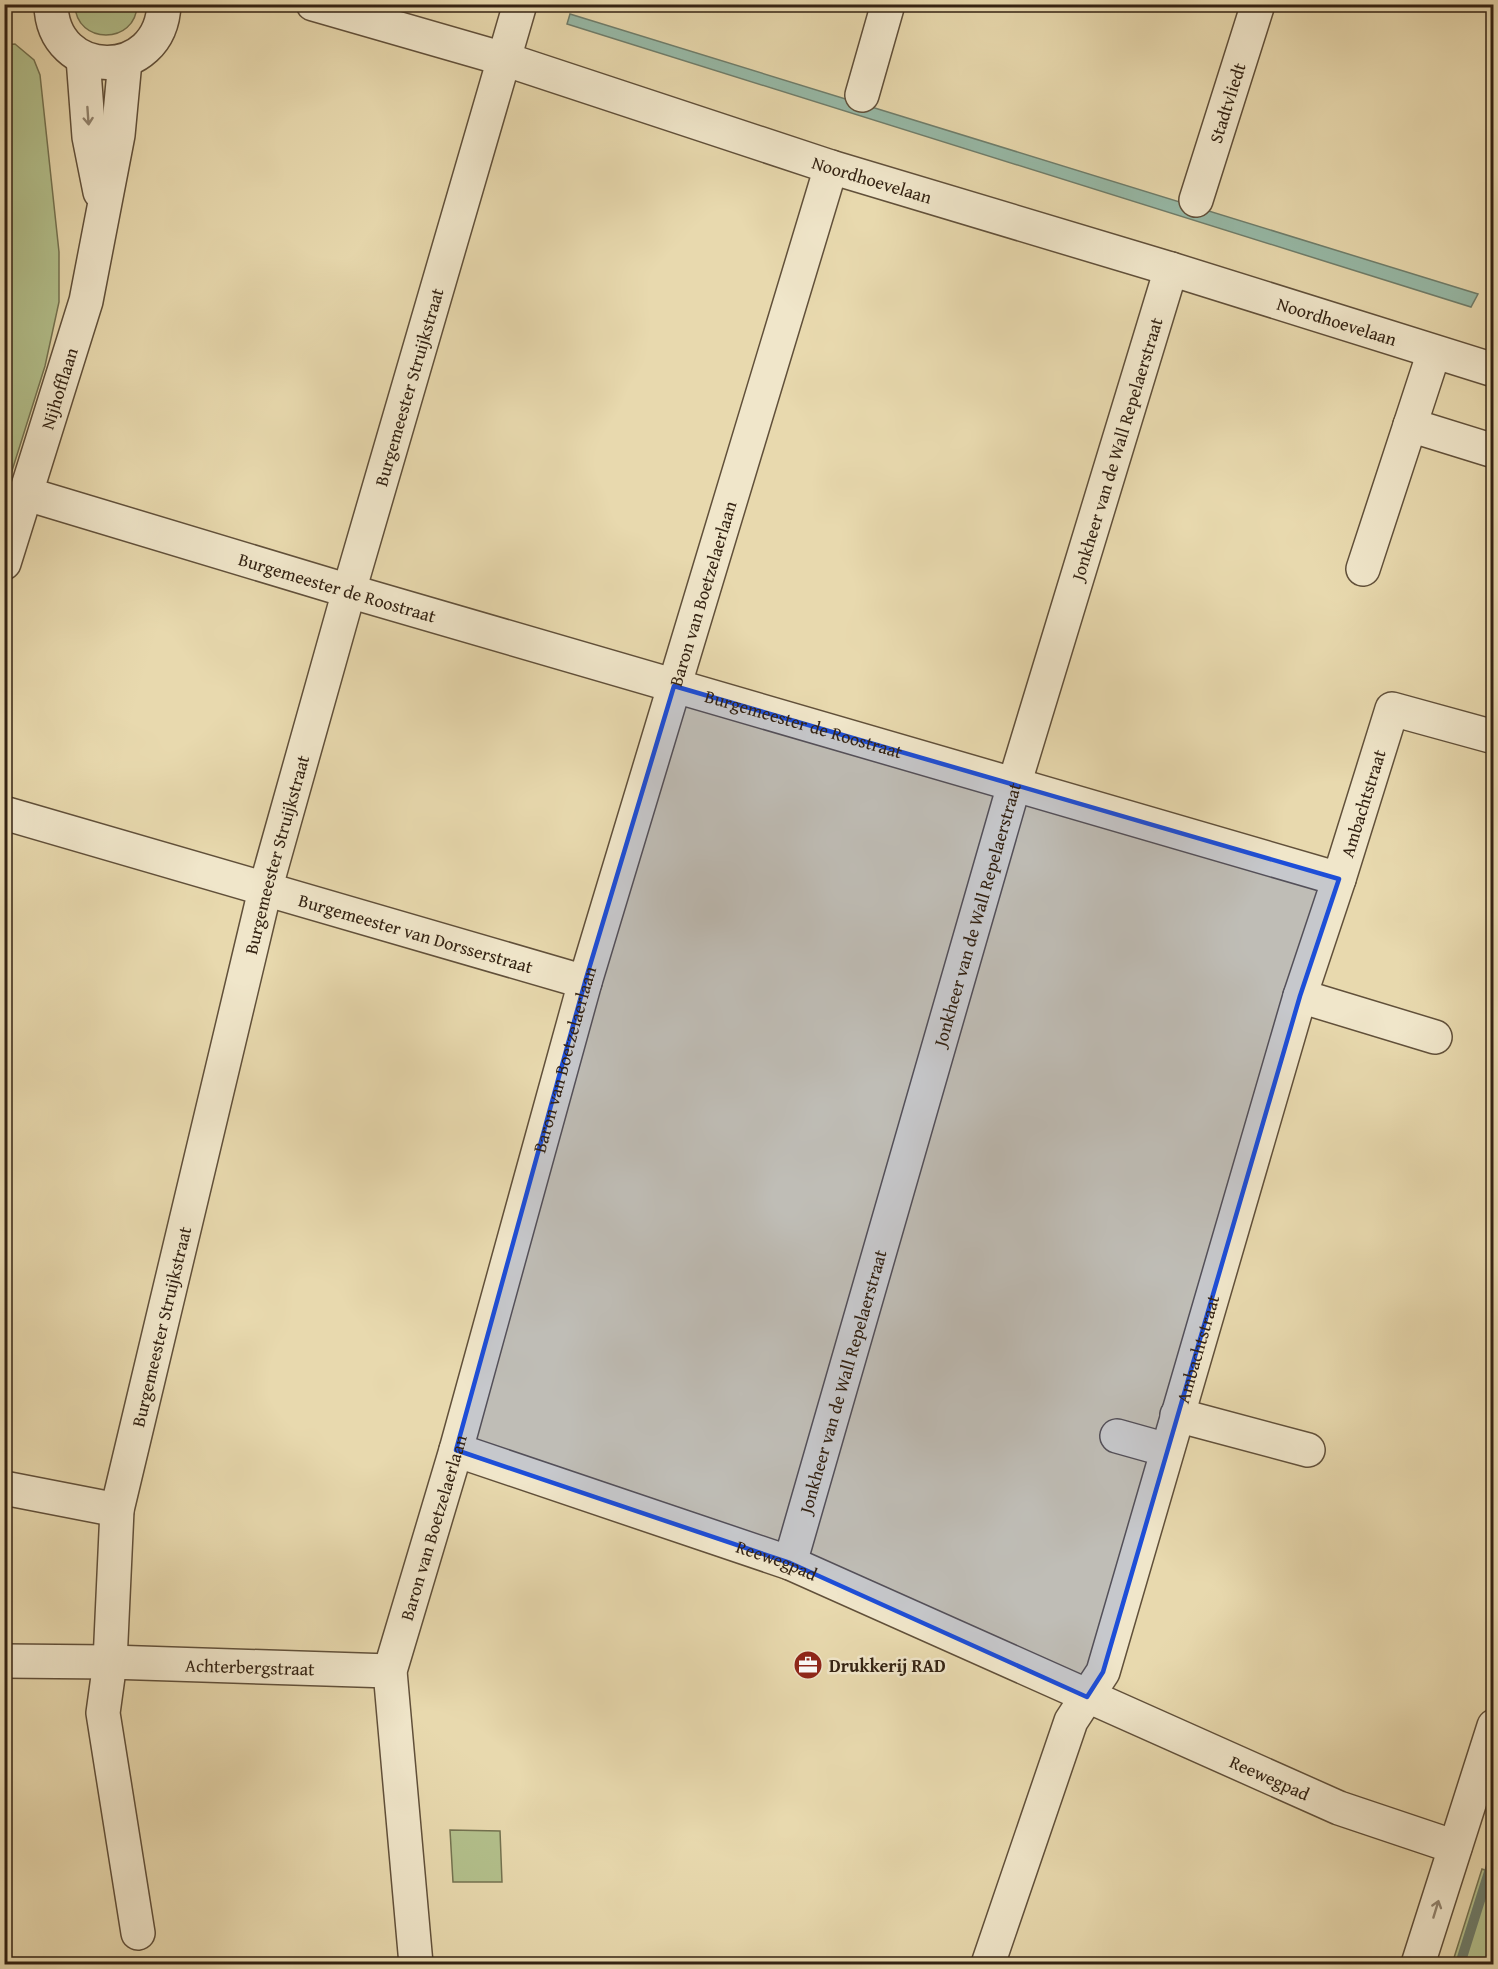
<svg xmlns="http://www.w3.org/2000/svg" width="1498" height="1969" font-family="'Gentium Book Plus',serif">
<rect width="100%" height="100%" fill="#e8d9ae"/>
<filter id="stains"><feTurbulence type="fractalNoise" baseFrequency=".00333" numOctaves="4"/><feColorMatrix values="0 0 0 0 .2 0 0 0 0 .09 0 0 0 0 .02 0 0 0 .5 -.17"/></filter>
<radialGradient id="worn" r=".72"><stop offset=".6" stop-color="#630" stop-opacity="0"/><stop offset="1" stop-color="#630" stop-opacity=".3"/></radialGradient>
<g fill="#b3c08c" stroke="#747250" stroke-width="1.5">
<path d="M 75,5 L 137,5 C 136,45 76,45 75,5 Z"/>
<path d="M 15,44 L 34,60 L 40,75 L 59,252 L 59,302 L 45,366 L 5,493 L 4,45 Z"/>
<path d="M 450,1830 L 500,1831 L 502,1882 L 453,1882 Z"/>
<path d="M 1482,1869 L 1493,1873 L 1493,1964 L 1452,1964 Z"/>
</g>
<path fill="#97baa8" stroke="#6f7e6c" stroke-width="1.5" d="M 570,14 L 1478,294 L 1471,307 L 567,24 Z"/>
<g fill="none" stroke-linecap="round" stroke-linejoin="round">
<path stroke="#6f7e6c" stroke-width="10" d="M 1460,1964 L 1494,1856"/>
<g stroke="#61503a" stroke-width="36">
<g id="minor">
<path d="M 51,4 C 52,81 161,83 164,4"/>
<path id="s1" d="M 313,4 L 504,59 L 831,167 L 1171,269 L 1494,370"/>
<path d="M 83,58 L 89,137 L 100,192"/>
<path d="M 862,95 L 888,4"/>
<path id="s2" d="M 1196,200 L 1258,4"/>
<path d="M 1410,425 L 1494,451"/>
<path id="s3" d="M 27,494 L 349,591 L 1339,879"/>
<path id="s4" d="M 4,563 L 86,301 L 118,135 L 125,61"/>
<path d="M 1363,569 L 1434,352"/>
<path id="s5" d="M 4,813 L 585,982"/>
<path d="M 1300,996 L 1435,1037"/>
<path d="M 1177,1415 L 1308,1450"/>
<path d="M 1117,1436 L 1167,1450"/>
<path id="s6" d="M 456,1450 L 790,1563 L 1339,1808 L 1455,1847"/>
<path d="M 4,1488 L 117,1510"/>
<path id="s7" d="M 790,1563 L 1014,785 L 1171,269"/>
<path id="s8" d="M 4,1661 L 110,1662 L 390,1671"/>
<path id="s9" d="M 138,1933 L 103,1713 L 110,1662 L 117,1510 L 265,890 L 349,591 L 520,4"/>
<path id="s10" d="M 416,1964 L 390,1671 L 456,1450 L 585,982 L 831,167"/>
<path id="s11" d="M 988,1964 L 1071,1721 L 1103,1672 L 1300,996 L 1339,879 L 1392,709 L 1494,737"/>
<path d="M 1418,1964 L 1494,1726"/>
</g>
</g>
<use href="#minor" stroke="#f0e6ca" stroke-width="33"/>
</g>
<defs><path id="oneway-shaft" d="M-6 0H5M1.5-3L5.5 0L1.5 3" fill="none" stroke-width="1.6" stroke-linecap="round" stroke-linejoin="round" transform="scale(1.5)"/></defs>
<g stroke="#92846e">
<use href="#oneway-shaft" transform="translate(88 116) rotate(86)"/>
<use href="#oneway-shaft" transform="translate(1436 1909) rotate(-73)"/>
</g>
<path fill="#1d4ed8" fill-opacity="0.2" stroke="#1d4ed8" stroke-width="4.5" stroke-linejoin="round" d="M 674,686 L 1339,879 L 1300,996 L 1103,1672 L 1087,1697 L 790,1563 L 456,1450 L 585,982 Z"/>
<defs>
<g id="office-disc" transform="scale(1.5)"><circle r="9.5" fill="#8f2418" stroke="#f0e6ca"/><path d="M-6-3h4V-5.5h4V-3h4V5H-6ZM-1-4.5V-3h2v-1.5ZM-6 0V1H6V0Z" fill="#fff"/></g>
</defs>
<g fill-rule="evenodd">
<use href="#office-disc" x="808" y="1665"/>
</g>
<g text-anchor="middle" dominant-baseline="central" stroke-width="5" stroke-linejoin="round" paint-order="stroke">
<g font-size="18" fill="#342313" stroke="#f0e6ca">
<text stroke="none"><textPath href="#s2" startOffset="102">Stadtvliedt</textPath></text>
<text stroke="none"><textPath href="#s1" startOffset="586">Noordhoevelaan</textPath></text>
<text stroke="none"><textPath href="#s1" startOffset="1072">Noordhoevelaan</textPath></text>
<text stroke="none"><textPath href="#s9" startOffset="1587">Burgemeester Struijkstraat</textPath></text>
<text stroke="none"><textPath href="#s4" startOffset="183">Nijhofflaan</textPath></text>
<text stroke="none"><textPath href="#s7" startOffset="1161">Jonkheer van de Wall Repelaerstraat</textPath></text>
<text stroke="none"><textPath href="#s3" startOffset="324">Burgemeester de Roostraat</textPath></text>
<text stroke="none"><textPath href="#s10" startOffset="1416">Baron van Boetzelaerlaan</textPath></text>
<text stroke="none"><textPath href="#s3" startOffset="810">Burgemeester de Roostraat</textPath></text>
<text stroke="none"><textPath href="#s11" startOffset="1222">Ambachtstraat</textPath></text>
<text stroke="none"><textPath href="#s9" startOffset="1101">Burgemeester Struijkstraat</textPath></text>
<text stroke="none"><textPath href="#s7" startOffset="675">Jonkheer van de Wall Repelaerstraat</textPath></text>
<text stroke="none"><textPath href="#s5" startOffset="429">Burgemeester van Dorsserstraat</textPath></text>
<text stroke="none"><textPath href="#s10" startOffset="930">Baron van Boetzelaerlaan</textPath></text>
<text stroke="none"><textPath href="#s9" startOffset="615">Burgemeester Struijkstraat</textPath></text>
<text stroke="none"><textPath href="#s11" startOffset="652">Ambachtstraat</textPath></text>
<text stroke="none"><textPath href="#s7" startOffset="189">Jonkheer van de Wall Repelaerstraat</textPath></text>
<text stroke="none"><textPath href="#s10" startOffset="444">Baron van Boetzelaerlaan</textPath></text>
<text stroke="none"><textPath href="#s6" startOffset="339">Reewegpad</textPath></text>
<text stroke="none"><textPath href="#s8" startOffset="246">Achterbergstraat</textPath></text>
<text stroke="none"><textPath href="#s6" startOffset="878">Reewegpad</textPath></text>
</g>
<g font-size="18" font-weight="bold" fill="#342313" stroke="#f0e6ca" text-anchor="start">
<text x="829" y="1665">Drukkerij RAD</text>
</g>
</g>
<rect width="1498" height="1969" fill="none" stroke="#e8d9ae" stroke-width="24"/>
<rect x="6" y="6" width="1486" height="1957" fill="none" stroke="#342313" stroke-width="3"/>
<rect x="12" y="12" width="1474" height="1945" fill="none" stroke="#342313" stroke-width="1.5"/>
<rect width="100%" height="100%" filter="url(#stains)"/>
<rect width="100%" height="100%" fill="url(#worn)"/>
</svg>
